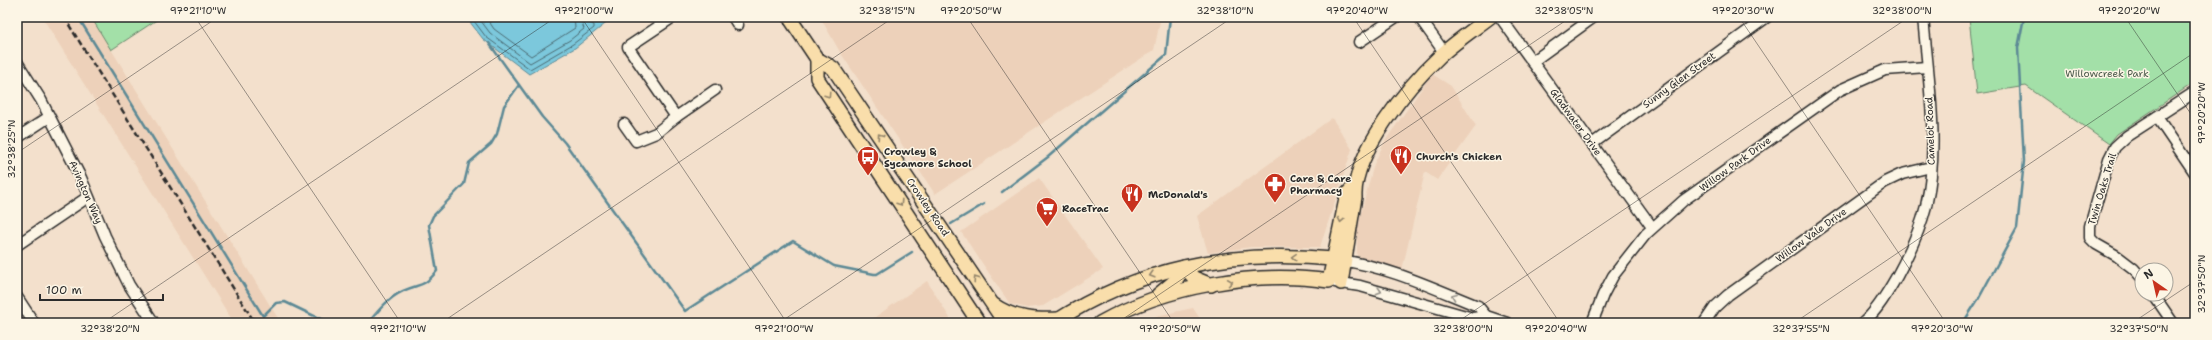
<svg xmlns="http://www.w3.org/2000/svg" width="2212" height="340" font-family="'Shantell Sans',sans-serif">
<rect width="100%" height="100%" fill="#f3e0cc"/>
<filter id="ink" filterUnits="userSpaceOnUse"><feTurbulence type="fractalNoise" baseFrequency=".025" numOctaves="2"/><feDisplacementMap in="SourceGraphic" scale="8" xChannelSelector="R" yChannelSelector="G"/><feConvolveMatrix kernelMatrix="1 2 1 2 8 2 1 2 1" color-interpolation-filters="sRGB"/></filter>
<g filter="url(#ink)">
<g fill="#edd1ba">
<path d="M 42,17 L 91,17 L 281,323 L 234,323 Z"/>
<path d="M 820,17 L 1161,17 L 1154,50 L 935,194 L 840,52 Z"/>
<path d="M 1432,74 L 1451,86 L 1476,126 L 1437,180 L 1425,172 L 1402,270 L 1357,256 L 1357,228 L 1374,164 L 1385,141 Z"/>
<path d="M 1332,118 L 1352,149 L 1320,247 L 1251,247 L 1208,253 L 1197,216 Z"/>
<path d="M 1039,178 L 1103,269 L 1043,306 L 1027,308 L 1010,304 L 961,232 Z"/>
<path d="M 927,281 L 953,323 L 869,323 L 868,322 Z"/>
<path d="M 1193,308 L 1203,323 L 1145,323 L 1156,316 Z"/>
</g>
<g fill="#a3e0a8" stroke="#67866a">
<path d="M 91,17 L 161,17 L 111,50 Z"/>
<path d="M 1969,17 L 2195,17 L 2195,82 L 2117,134 L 2109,144 L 2026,86 L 1977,94 Z"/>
</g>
<path fill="#7cc8dc" stroke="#5c8995" d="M 466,17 L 586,17 L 592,21 L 599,17 L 604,20 L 605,24 L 575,48 L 529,74 L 483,39 Z"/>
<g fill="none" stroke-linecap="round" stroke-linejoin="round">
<g stroke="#4b6a72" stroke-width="1">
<path d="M 471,17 L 486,37 L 530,69 L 573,44 L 594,28 L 594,25 L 586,21 L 585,17"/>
<path d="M 478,17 L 490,33 L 530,63 L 570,40 L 584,29 L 580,17"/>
<path d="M 486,17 L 494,29 L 531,56 L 575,28 L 574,17"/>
</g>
<g stroke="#5c8995" stroke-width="2.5">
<path d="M 78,17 L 263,316 L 276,303 L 285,302 L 329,323"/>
<path d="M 489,43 L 542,117 L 565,143 L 685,311 L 793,241 L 834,266 L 874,274 L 877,274 L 912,252"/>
<path d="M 1002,192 L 1048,157 L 1166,55 L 1170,17"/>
<path d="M 951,224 L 984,204"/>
<path d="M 368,323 C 378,311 388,298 403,291 C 421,283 423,288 437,271 L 429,225 L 433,216 L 464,184 L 469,163 L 491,144 L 497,134 L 504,106 L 519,85"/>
<path d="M 1963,323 L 1979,298 L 2017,228 L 2024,161 L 2018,48 L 2024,17"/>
</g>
<g stroke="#2b2b2b" stroke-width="13">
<g id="minor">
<path d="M 733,17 L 738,25"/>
<path d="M 1419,17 L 1444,52"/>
<path d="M 1500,17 L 1652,227"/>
<path d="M 1359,42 L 1396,17"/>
<path d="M 17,62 L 41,100 L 81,178 L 105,236 L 129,285 L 154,323"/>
<path d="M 1532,62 L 1594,17"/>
<path d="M 676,117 L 715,90"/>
<path d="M 2157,117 L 2195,173"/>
<path d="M 624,124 L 636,141 L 656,133 L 676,117 L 628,47 L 673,17"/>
<path d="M 17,138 L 49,117"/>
<path d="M 1592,144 L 1767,17"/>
<path d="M 17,245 L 88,197"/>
<path d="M 1339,260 C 1387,266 1433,288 1478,306 L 1486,316"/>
<path d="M 2142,278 L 2134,269 L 2117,256 L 2096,244 L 2090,238 L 2090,226 L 2109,159 L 2115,147 L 2127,136 L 2195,92"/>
<path d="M 1335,282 L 1360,286 L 1473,318 L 1486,316 L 1507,323"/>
<path d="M 2153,294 L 2173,323"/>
<path d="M 17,297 L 34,323"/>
<path d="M 1592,323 L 1603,295 L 1613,276 L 1646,234 L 1684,200 L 1840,90 L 1885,70 L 1927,67"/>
<path d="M 1704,323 L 1715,307 L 1728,295 L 1885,182 L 1902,174 L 1931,167"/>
<path d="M 1863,323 C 1877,311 1888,292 1897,276 C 1909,254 1920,230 1926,206 C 1940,147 1928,77 1923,17"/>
</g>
</g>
<g stroke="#2b2b2b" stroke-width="16">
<g id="major">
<path d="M 789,17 L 817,59 L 833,68 L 1005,323"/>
<path d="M 817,59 L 817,78 L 979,323"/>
<path d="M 1341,283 L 1355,197 C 1353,153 1408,86 1440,56 C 1455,42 1473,30 1490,17"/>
<path d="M 1158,295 L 1176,280 L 1184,267 L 1194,278 L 1211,285"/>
<path d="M 994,305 C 1014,319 1036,320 1059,319"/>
<path d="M 1053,323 C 1139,267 1231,249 1333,259"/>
<path d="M 1100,323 C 1165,286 1255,270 1329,281 L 1347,194 L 1355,185"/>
</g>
</g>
<use href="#minor" stroke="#fcf5e5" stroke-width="10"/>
<use href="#major" stroke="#f9deab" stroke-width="13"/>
<path stroke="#2b2b2b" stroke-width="2.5" stroke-dasharray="6 3" stroke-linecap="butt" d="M 64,17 L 255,323"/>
</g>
<defs><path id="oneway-chevron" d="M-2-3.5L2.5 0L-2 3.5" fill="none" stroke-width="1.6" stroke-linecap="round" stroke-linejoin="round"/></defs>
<g stroke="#92846b">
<use href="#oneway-chevron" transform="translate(828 95) rotate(56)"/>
<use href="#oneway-chevron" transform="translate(880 136) rotate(-124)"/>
<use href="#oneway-chevron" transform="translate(900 203) rotate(57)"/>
<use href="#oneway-chevron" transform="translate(1341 220) rotate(101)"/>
<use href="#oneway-chevron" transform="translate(1294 257) rotate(-177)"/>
<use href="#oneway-chevron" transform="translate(1152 275) rotate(164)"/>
<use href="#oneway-chevron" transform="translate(976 279) rotate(-124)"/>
<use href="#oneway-chevron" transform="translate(1230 282) rotate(-8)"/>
</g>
<g stroke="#949088">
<use href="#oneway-chevron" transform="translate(1379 291) rotate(16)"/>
<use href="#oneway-chevron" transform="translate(1454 296) rotate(-159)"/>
</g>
</g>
<path fill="none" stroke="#2b2b2b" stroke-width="1" stroke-opacity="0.45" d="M 195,17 L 401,323M 581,17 L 787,323M 967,17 L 1174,323M 1353,17 L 1560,323M 1739,17 L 1946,323M 2125,17 L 2195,120M 17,153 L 218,17M 103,323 L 556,17M 441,323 L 894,17M 779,323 L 1233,17M 1117,323 L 1571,17M 1456,323 L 1909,17M 1794,323 L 2195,52M 2132,323 L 2195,281"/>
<defs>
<g id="restaurant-pin" transform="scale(1.15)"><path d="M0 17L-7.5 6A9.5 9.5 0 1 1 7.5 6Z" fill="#c8321e" stroke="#fcf5e5"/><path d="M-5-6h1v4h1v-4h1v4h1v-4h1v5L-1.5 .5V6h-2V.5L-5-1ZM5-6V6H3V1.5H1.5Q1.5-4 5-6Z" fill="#fff"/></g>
<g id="bus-pin" transform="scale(1.15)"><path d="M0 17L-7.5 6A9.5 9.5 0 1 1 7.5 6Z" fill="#c8321e" stroke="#fcf5e5"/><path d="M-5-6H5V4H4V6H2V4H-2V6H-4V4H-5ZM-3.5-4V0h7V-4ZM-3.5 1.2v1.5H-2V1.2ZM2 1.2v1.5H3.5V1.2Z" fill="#fff"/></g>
<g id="pharmacy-pin" transform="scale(1.15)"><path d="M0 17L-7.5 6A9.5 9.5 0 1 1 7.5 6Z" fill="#c8321e" stroke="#fcf5e5"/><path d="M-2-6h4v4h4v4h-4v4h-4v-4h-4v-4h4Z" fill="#fff"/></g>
<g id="supermarket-pin" transform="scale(1.15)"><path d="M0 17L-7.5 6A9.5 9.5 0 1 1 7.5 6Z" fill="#c8321e" stroke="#fcf5e5"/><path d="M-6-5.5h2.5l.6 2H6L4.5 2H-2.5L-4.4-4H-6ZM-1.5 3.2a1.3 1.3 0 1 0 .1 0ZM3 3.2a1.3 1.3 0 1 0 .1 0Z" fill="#fff"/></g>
</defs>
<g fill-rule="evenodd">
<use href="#restaurant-pin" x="1401" y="156"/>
<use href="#bus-pin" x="868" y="157"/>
<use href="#pharmacy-pin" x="1275" y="184"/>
<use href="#restaurant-pin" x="1132" y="194"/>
<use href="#supermarket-pin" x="1047" y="208"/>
</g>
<g text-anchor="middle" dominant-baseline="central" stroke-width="3" stroke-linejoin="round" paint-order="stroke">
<g font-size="10" fill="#49584a" stroke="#fcf5e5">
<text x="2107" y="73">Willowcreek Park</text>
</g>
<g font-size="10" fill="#2b2b2b" stroke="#fcf5e5">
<text transform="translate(1679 80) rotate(-36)">Sunny Glen Street</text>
<text transform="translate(1576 122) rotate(54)">Gladwater Drive</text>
<text transform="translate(1930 131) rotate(-92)">Camelot Road</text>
<text transform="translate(1735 164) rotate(-36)">Willow Park Drive</text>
<text transform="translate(2102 189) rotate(-73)">Twin Oaks Trail</text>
<text transform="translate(86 192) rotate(66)">Avington Way</text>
<text transform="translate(928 207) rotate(56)">Crowley Road</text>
<text transform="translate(1811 235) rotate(-36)">Willow Vale Drive</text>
</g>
<g font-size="10" font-weight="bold" fill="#2b2b2b" stroke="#fcf5e5" text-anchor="start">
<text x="884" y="151">Crowley &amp;<tspan x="884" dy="12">Sycamore School</tspan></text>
<text x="1416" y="156">Church's Chicken</text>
<text x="1290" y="178">Care &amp; Care<tspan x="1290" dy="12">Pharmacy</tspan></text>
<text x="1148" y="194">McDonald's</text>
<text x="1062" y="208">RaceTrac</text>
</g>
</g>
<rect width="2212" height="340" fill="none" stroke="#fcf5e5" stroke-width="44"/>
<g transform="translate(2154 282) rotate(326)"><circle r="19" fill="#fcf5e5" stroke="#a8a49b"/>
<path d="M0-3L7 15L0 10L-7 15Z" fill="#c8321e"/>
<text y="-6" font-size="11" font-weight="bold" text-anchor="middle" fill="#2b2b2b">N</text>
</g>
<path d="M40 294v6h123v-6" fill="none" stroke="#2b2b2b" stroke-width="2"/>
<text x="46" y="294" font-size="12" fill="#2b2b2b" stroke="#fcf5e5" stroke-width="3" paint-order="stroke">100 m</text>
<rect x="22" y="22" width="2168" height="296" fill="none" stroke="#2b2b2b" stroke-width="1.5"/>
<g font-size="10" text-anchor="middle" fill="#2b2b2b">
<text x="198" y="14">97°21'10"W</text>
<text x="584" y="14">97°21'00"W</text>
<text x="887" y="14">32°38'15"N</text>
<text x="971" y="14">97°20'50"W</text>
<text x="1225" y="14">32°38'10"N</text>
<text x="1357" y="14">97°20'40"W</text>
<text x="1564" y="14">32°38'05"N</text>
<text x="1743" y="14">97°20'30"W</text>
<text x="1902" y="14">32°38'00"N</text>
<text x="2129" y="14">97°20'20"W</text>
<text transform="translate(2201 113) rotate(-90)" y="4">97°20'20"W</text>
<text transform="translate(11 149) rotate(-90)" y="4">32°38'25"N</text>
<text transform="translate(2201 284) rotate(-90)" y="4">32°37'50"N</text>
<text x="110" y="332">32°38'20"N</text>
<text x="398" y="332">97°21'10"W</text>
<text x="784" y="332">97°21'00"W</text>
<text x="1170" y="332">97°20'50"W</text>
<text x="1463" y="332">32°38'00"N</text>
<text x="1556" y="332">97°20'40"W</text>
<text x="1801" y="332">32°37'55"N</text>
<text x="1942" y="332">97°20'30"W</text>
<text x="2139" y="332">32°37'50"N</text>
</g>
</svg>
